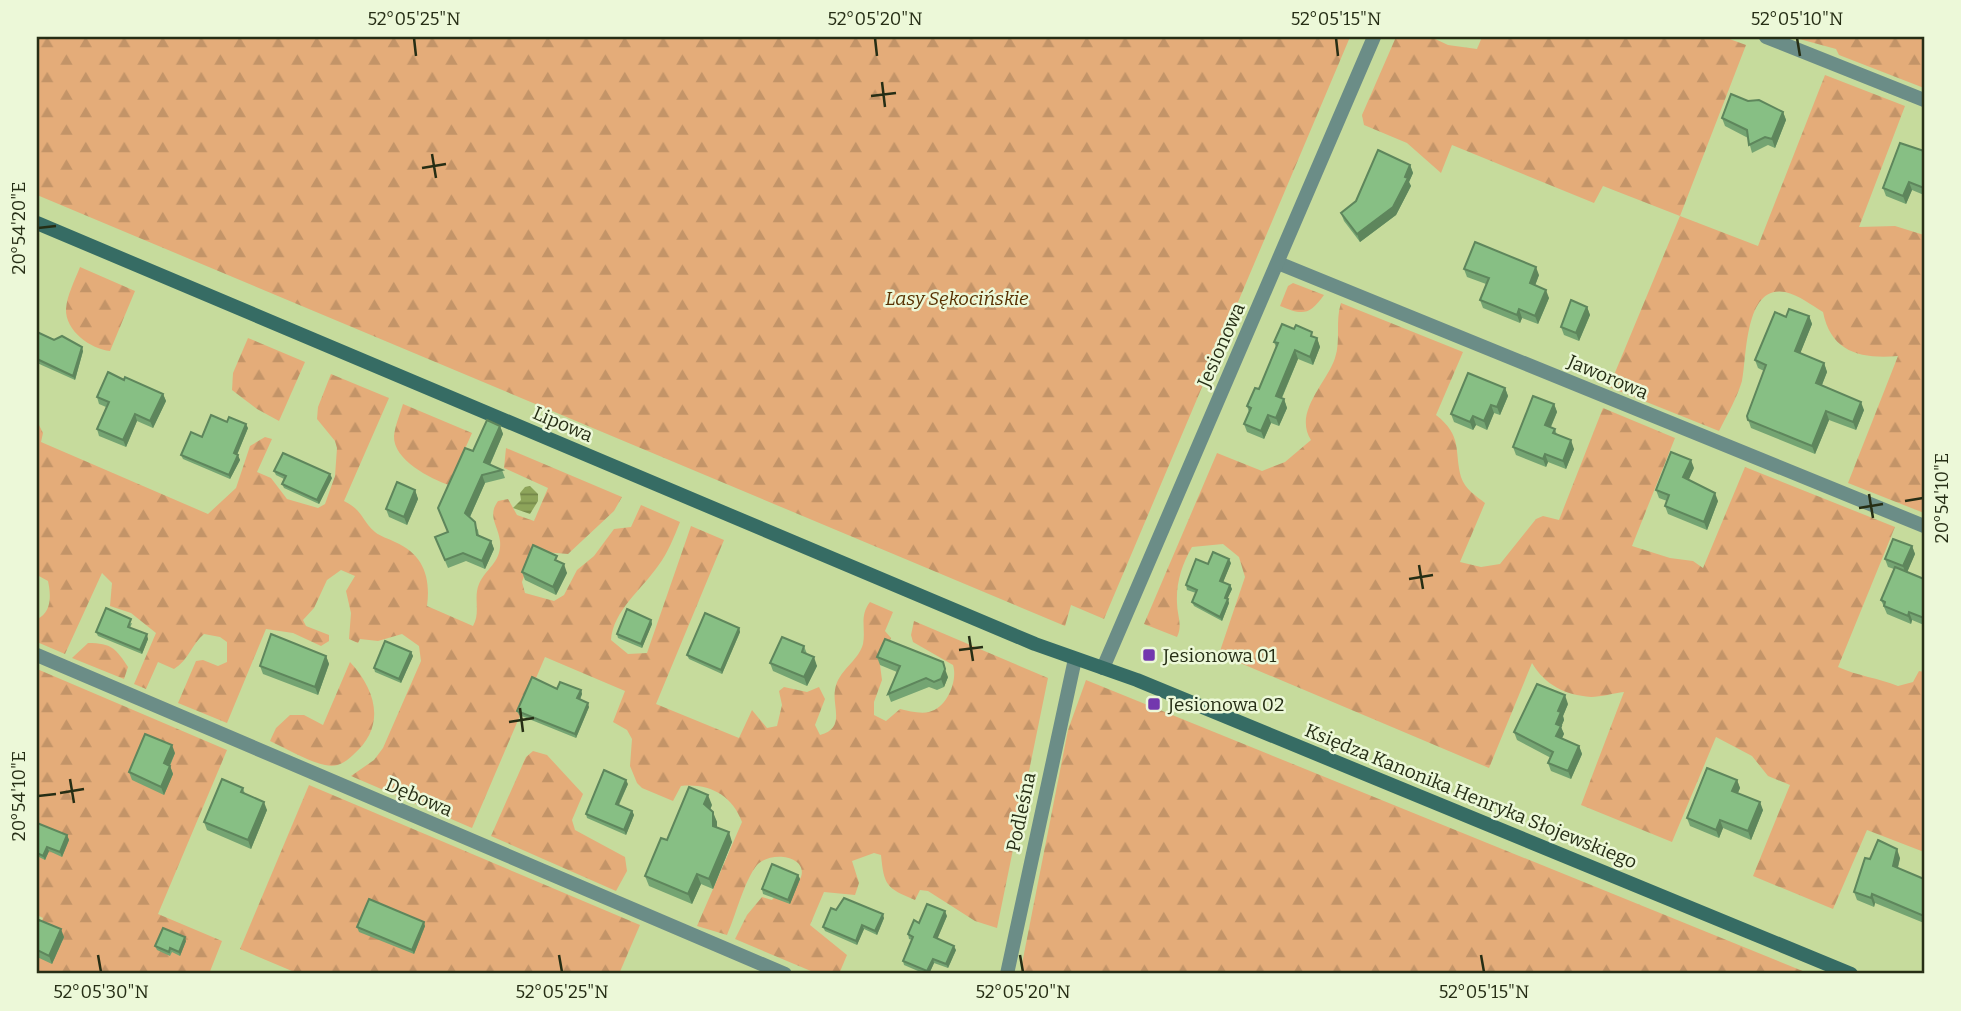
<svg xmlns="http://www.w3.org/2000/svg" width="1961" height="1011" font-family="Bitter,serif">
<defs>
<pattern id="forest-firs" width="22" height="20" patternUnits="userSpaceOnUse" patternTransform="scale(1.75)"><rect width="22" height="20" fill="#e4ac79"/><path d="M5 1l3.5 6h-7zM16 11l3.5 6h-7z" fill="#c39468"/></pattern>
<pattern id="water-rules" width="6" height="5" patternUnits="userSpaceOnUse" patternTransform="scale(1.75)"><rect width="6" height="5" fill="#8da45a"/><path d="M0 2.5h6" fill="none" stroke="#738649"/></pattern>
</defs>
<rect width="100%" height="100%" fill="#c6db9c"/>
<g fill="url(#forest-firs)">
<path d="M 37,37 L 1350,37 L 1104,619 L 1071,605 L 1065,626 L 37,195 Z"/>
<path d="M 1396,37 L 1431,37 L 1448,45 L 1477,49 L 1482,37 L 1724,37 L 1746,45 L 1680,216 L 1758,246 L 1825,75 L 1905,106 L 1859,227 L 1895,226 L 1924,235 L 1924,513 L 1848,483 L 1898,356 C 1862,359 1831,353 1823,312 C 1811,305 1799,295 1785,292 C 1744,284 1747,359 1742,381 C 1737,398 1727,415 1719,431 L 1609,387 L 1680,216 L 1603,186 L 1594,203 L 1452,145 L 1441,173 L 1407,143 L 1364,125 L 1362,115 Z"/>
<path d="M 1792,37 L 1924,37 L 1924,88 L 1839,55 L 1836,49 Z"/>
<path d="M 80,267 L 135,291 L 110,351 C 91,349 65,331 66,309 C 67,295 75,280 80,267 Z"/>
<path d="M 1293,283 L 1324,295 C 1309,316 1302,315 1280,306 L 1288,286 Z"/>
<path d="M 1341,303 L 1463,352 L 1436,415 C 1463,436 1454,451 1461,477 C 1465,489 1476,496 1485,503 L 1460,562 L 1481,567 L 1500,564 L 1536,519 L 1543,516 L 1559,520 L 1603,408 L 1675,438 L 1632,546 L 1670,558 L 1693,561 L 1703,568 L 1745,467 L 1895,527 L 1838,667 C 1858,676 1878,678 1898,686 L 1913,682 L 1919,671 L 1924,672 L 1924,852 L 1867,830 L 1833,909 L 1753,876 L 1790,785 L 1768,776 L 1752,756 L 1716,737 L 1672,842 L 1581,805 L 1624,692 C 1614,693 1601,697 1591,697 C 1565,695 1545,685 1532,663 L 1489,768 L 1219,654 L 1245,577 L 1239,557 L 1223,544 L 1192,547 C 1182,564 1176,583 1177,603 C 1177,615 1183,625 1177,637 L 1144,624 L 1217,453 L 1262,471 L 1285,462 L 1311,440 C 1293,412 1327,383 1335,358 C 1341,340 1335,321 1341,303 Z"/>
<path d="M 248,338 L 305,362 L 279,421 L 257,409 L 232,390 L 233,373 Z"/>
<path d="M 331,374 L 389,398 L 344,501 C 363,510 361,520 375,532 C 381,537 388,538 395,542 C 423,554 431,577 427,606 L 473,626 C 481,612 473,598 479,584 C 486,568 502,562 500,541 C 498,525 487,516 498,501 L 508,499 L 517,515 L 534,521 L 548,488 L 504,468 L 506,448 L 622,497 L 614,511 L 568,554 L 533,551 L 522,582 L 525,593 L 554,601 L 564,595 L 577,570 L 594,556 L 614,529 L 631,527 L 641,505 L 680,522 C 674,537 668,553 658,566 C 642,589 613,611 611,640 L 628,654 L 647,653 L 691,526 L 724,540 L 656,704 L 739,738 L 752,710 L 767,728 L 777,726 L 782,705 L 779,691 L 784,687 L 807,692 L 819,687 L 825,699 L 815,725 L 820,735 C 846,728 832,707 835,690 C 838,670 858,662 863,644 C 866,628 859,616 870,602 L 893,612 L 885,631 L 891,638 L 880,665 L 882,680 L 874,702 L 874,715 L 886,721 L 900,709 C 909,711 920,714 929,712 C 947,708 958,681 953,665 L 913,642 L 911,635 L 914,621 L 1048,678 L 997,928 L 975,921 L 928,891 L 920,890 L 915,900 C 886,888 884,885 881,855 L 874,853 L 852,861 L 859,883 L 855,895 L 824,892 L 810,925 L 847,955 L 839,974 L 818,974 L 735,939 L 747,915 L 762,897 L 772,900 C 778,892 797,887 801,877 C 808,856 771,850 757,865 C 744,881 736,915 727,935 L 697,926 L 742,822 C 732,795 709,783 681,786 L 673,801 L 642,788 L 637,783 L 630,766 L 632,739 L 627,730 L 613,722 L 625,691 L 545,657 L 472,828 L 351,776 L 374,760 L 383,748 L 421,661 L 419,646 L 402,634 L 378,641 L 360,639 L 358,643 L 349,639 L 351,613 L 346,591 L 355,576 L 341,570 L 327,580 L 314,608 L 303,620 L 306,626 L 329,635 L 329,641 L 321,646 L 293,633 L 266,629 L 227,723 L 178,703 L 196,661 L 203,660 L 218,666 L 227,662 L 227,642 L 220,637 L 204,634 C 192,644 188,661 174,669 L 158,662 L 146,689 L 134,684 L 156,633 L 131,613 L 110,606 L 112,583 L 102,573 L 65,654 L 37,642 L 37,619 C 52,612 51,595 48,581 L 37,575 L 37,421 L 43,433 L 41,442 L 208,514 L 236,488 L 250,446 L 265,437 L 272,439 L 257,472 L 271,478 L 287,499 L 318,508 L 325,504 L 335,476 L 337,448 L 335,441 L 317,419 L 318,407 Z"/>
<path d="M 403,404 L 472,433 L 449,485 C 431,479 393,460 394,436 C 395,426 400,414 403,404 Z"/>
<path d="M 88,643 C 112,643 116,649 128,667 L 124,679 L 72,658 Z"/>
<path d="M 350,662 C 377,691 386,727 353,755 C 345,762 338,768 325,765 C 307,761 287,749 270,741 L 276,728 L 290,715 L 304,715 L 323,725 Z"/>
<path d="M 37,669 L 227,750 L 158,914 L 222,941 L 209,974 L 37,974 L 37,933 L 43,918 L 37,915 Z"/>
<path d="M 1086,680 L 1810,974 L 1020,974 L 1068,730 Z"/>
<path d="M 533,751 L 547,755 L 583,794 L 572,820 L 575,830 L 625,857 L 627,871 L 616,891 L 491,836 L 526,757 Z"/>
<path d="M 309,785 L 640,925 L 619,974 L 299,974 L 240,949 Z"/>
</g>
<path fill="url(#water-rules)" d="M 530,486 L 538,494 L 538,501 L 530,514 L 513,508 L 521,500 L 520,493 L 525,487 Z"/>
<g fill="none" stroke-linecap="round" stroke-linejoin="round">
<g stroke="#6b8d87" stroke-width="14">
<path d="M 1766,37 L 1924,100"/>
<path d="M 1278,263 L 1924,526"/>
<path d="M 37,655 L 785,974"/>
<path d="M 1103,668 L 1374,37"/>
<path d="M 1007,974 L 1075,659"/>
</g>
<path stroke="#366c64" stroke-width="14" d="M 37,223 L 1035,644 L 1137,680 L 1851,974"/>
</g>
<g fill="#74a472">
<path d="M 1748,101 L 1783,112 L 1786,120 L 1775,148 L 1768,145 L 1752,153 L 1748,138 L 1725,126 L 1722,118 Z"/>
<path d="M 1924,151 L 1924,195 L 1912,190 L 1906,204 L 1886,196 L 1883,188 Z"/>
<path d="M 1410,165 L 1413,173 L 1409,182 L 1411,186 L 1396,215 L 1360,242 L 1344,221 L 1341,213 Z"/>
<path d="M 1464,269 L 1539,275 L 1535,285 L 1549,298 L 1538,324 L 1522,318 L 1520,323 L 1483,308 L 1480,300 L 1486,284 L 1467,277 Z"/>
<path d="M 1587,307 L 1590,315 L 1579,341 L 1564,335 L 1561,327 Z"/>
<path d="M 1809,316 L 1812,324 L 1800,353 L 1824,363 L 1827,372 L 1822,385 L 1864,410 L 1856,430 L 1829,420 L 1815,454 L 1751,428 L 1747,416 L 1764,371 L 1758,368 L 1755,360 L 1786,317 Z"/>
<path d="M 37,332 L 83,351 L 75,380 L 37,363 Z"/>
<path d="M 1314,337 L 1317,338 L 1320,347 L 1313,365 L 1298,359 L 1282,398 L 1284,399 L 1287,408 L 1279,426 L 1271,423 L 1264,439 L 1247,432 L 1244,424 L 1249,412 L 1247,406 L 1259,389 L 1276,347 L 1274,342 Z"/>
<path d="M 124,380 L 163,394 L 166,401 L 153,428 L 137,421 L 126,447 L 99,436 L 97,429 L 106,407 L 99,404 L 97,397 Z"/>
<path d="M 1505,388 L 1508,396 L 1500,415 L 1494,413 L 1487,430 L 1476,425 L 1473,430 L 1454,422 L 1451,414 Z"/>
<path d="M 1554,404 L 1557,412 L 1551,427 L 1555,429 L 1557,435 L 1574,449 L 1566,469 L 1548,462 L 1546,467 L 1516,455 L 1513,447 Z"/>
<path d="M 227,422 L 248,428 L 237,455 L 240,460 L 230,479 L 183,459 L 181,455 L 202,437 Z"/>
<path d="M 500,426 L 503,434 L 490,465 L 502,470 L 505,478 L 485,483 L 470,517 L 478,530 L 479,536 L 491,541 L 494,549 L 485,569 L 466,561 L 448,568 L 435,537 L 448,532 Z"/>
<path d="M 1694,468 L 1688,480 L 1718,501 L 1707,530 L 1668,514 L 1665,506 L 1667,501 L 1659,498 L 1656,490 Z"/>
<path d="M 274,471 L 332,478 L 319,504 L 284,488 L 282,484 L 284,479 L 276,475 Z"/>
<path d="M 415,490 L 418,499 L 407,525 L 389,517 L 386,509 Z"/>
<path d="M 1912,546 L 1915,554 L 1907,572 L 1924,579 L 1924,625 L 1912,620 L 1911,624 L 1887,614 L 1881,600 L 1894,569 L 1888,567 L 1885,559 Z"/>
<path d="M 559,562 L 567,573 L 556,595 L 525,580 L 522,572 Z"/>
<path d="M 1231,563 L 1223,582 L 1230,585 L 1232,589 L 1227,599 L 1229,603 L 1222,621 L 1194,606 L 1192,602 L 1196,593 L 1187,590 L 1186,585 L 1208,564 Z"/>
<path d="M 651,620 L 652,624 L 642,648 L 618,638 L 617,634 Z"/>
<path d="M 132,623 L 130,628 L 148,639 L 142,654 L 98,636 L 96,632 Z"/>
<path d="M 739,628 L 740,632 L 722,674 L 689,659 L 687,655 Z"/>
<path d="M 804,646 L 807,654 L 817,666 L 807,686 L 773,671 L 770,663 Z"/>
<path d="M 411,652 L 413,656 L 401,683 L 375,672 L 374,668 Z"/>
<path d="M 326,656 L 329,664 L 318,695 L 263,674 L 260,666 Z"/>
<path d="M 877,657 L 948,677 L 944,687 L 937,690 L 929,687 L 891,702 L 888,694 L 897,672 L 880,665 Z"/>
<path d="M 557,689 L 581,690 L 582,694 L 580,700 L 589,707 L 576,738 L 519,715 L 517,711 Z"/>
<path d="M 1568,704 L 1563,716 L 1564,720 L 1561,727 L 1564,734 L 1562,738 L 1579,746 L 1582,754 L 1571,779 L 1551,771 L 1548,763 L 1551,758 L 1517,740 L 1514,732 Z"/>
<path d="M 175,753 L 170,766 L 173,774 L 164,795 L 132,780 L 129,772 Z"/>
<path d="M 1737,780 L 1740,788 L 1738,793 L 1763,810 L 1751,840 L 1723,828 L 1719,838 L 1690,826 L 1687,818 Z"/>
<path d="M 628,784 L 619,805 L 632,811 L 634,815 L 626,835 L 587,818 L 586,814 Z"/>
<path d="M 243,788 L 245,794 L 267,810 L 251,849 L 207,830 L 204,822 Z"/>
<path d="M 712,805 L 710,809 L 717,822 L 717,827 L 732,842 L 713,889 L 701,884 L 692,904 L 649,886 L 645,876 L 667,840 Z"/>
<path d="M 37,823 L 67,835 L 69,840 L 62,857 L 49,851 L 45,860 L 37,856 Z"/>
<path d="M 1900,858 L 1898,868 L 1924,879 L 1924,923 L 1875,903 L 1874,907 L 1857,900 L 1854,892 L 1870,859 Z"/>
<path d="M 798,875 L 800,879 L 790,904 L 763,894 L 762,889 Z"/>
<path d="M 836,910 L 884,918 L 877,935 L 864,929 L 857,945 L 825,931 L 823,927 Z"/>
<path d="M 947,916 L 937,939 L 956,950 L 948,968 L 934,963 L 929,974 L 925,974 L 904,965 L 903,961 L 912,940 L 909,939 L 908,934 L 919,923 Z"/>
<path d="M 37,924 L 64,937 L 52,964 L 37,957 Z"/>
<path d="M 425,926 L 414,954 L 359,932 L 357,927 Z"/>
<path d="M 186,941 L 180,956 L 172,952 L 170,956 L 157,950 L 155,946 Z"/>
</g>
<g fill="#5e865c">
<path d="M 1783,112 L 1786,120 L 1775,148 L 1772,139 Z"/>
<path d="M 1410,165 L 1413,173 L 1409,182 L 1411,186 L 1396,215 L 1360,242 L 1357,234 L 1405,177 Z"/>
<path d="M 1909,182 L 1912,190 L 1906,204 L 1903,196 Z"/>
<path d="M 1536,267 L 1539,275 L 1533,291 L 1530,283 Z"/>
<path d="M 1546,290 L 1549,298 L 1538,324 L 1535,316 Z"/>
<path d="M 1587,307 L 1590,315 L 1579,341 L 1576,333 Z"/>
<path d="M 1519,309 L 1522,318 L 1520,323 L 1517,315 Z"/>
<path d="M 1809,316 L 1812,324 L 1798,359 L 1795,351 Z"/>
<path d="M 1317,338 L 1320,347 L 1313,365 L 1310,357 Z"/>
<path d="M 82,347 L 83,351 L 75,380 L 73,376 Z"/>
<path d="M 1295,350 L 1298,359 L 1279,404 L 1276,396 Z"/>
<path d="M 1824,363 L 1827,372 L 1819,392 L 1816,383 Z"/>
<path d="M 1505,388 L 1508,396 L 1500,415 L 1497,407 Z"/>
<path d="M 163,394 L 166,401 L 153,428 L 150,421 Z"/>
<path d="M 1284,399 L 1287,408 L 1279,426 L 1276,418 Z"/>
<path d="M 1861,402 L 1864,410 L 1856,430 L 1853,422 Z"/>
<path d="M 1554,404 L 1557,412 L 1548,433 L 1545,425 Z"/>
<path d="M 1491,405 L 1494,413 L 1487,430 L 1484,421 Z"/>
<path d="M 1826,411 L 1829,420 L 1815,454 L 1812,446 Z"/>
<path d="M 135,414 L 137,421 L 126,447 L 123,440 Z"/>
<path d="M 1268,415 L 1271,423 L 1264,439 L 1261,431 Z"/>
<path d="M 1473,416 L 1476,425 L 1473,430 L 1470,422 Z"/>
<path d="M 246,424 L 248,428 L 236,457 L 234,453 Z"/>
<path d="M 500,426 L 503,434 L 487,471 L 484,462 Z"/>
<path d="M 1571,440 L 1574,449 L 1566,469 L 1563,461 Z"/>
<path d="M 1545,454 L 1548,462 L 1546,467 L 1543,459 Z"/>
<path d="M 238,455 L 240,460 L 230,479 L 229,475 Z"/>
<path d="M 1691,460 L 1694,468 L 1686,486 L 1683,477 Z"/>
<path d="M 330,474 L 332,478 L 319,504 L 317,500 Z"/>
<path d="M 482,475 L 485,483 L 468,521 L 465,513 Z"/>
<path d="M 415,490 L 418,499 L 407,525 L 404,517 Z"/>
<path d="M 1715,493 L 1718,501 L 1707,530 L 1704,522 Z"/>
<path d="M 491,541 L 494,549 L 485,569 L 482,561 Z"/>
<path d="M 1912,546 L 1915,554 L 1906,575 L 1903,566 Z"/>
<path d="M 1229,559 L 1231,563 L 1222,585 L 1220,581 Z"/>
<path d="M 564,564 L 567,573 L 556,595 L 553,587 Z"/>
<path d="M 1230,585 L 1232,589 L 1226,602 L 1225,598 Z"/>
<path d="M 1228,599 L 1229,603 L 1222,621 L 1220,617 Z"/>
<path d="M 1909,612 L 1912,620 L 1911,624 L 1908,616 Z"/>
<path d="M 651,620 L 652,624 L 642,648 L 641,644 Z"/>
<path d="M 739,628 L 740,632 L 722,674 L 721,670 Z"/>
<path d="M 147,634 L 148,639 L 142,654 L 140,650 Z"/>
<path d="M 411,652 L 413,656 L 401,683 L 399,679 Z"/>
<path d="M 326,656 L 329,664 L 318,695 L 315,687 Z"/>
<path d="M 814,657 L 817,666 L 807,686 L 804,677 Z"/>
<path d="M 945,669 L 948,677 L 944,687 L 941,679 Z"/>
<path d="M 581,690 L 582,694 L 578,703 L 577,698 Z"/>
<path d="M 1565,695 L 1568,704 L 1563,716 L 1564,720 L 1561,727 L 1564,734 L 1559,744 L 1556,736 L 1556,724 L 1558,711 Z"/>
<path d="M 588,703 L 589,707 L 576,738 L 575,734 Z"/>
<path d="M 172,745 L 175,753 L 167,771 L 164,763 Z"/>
<path d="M 1579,746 L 1582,754 L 1571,779 L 1568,771 Z"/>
<path d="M 170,766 L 173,774 L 164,795 L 161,787 Z"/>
<path d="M 626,780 L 628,784 L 617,808 L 616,804 Z"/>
<path d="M 1737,780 L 1740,788 L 1735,799 L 1732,791 Z"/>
<path d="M 708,795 L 712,805 L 708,814 L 704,804 Z"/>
<path d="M 264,802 L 267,810 L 251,849 L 248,840 Z"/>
<path d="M 1760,802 L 1763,810 L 1751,840 L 1748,831 Z"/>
<path d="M 632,811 L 634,815 L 626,835 L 624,830 Z"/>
<path d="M 713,812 L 717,822 L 717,836 L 713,826 Z"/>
<path d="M 1720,820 L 1723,828 L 1719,838 L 1716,830 Z"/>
<path d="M 729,832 L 732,842 L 713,889 L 709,879 Z"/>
<path d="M 67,835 L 69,840 L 62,857 L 60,852 Z"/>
<path d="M 47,847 L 49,851 L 45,860 L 43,856 Z"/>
<path d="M 1897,849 L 1900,858 L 1896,874 L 1893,866 Z"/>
<path d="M 697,874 L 701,884 L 692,904 L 688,894 Z"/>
<path d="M 798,875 L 800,879 L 790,904 L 788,900 Z"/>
<path d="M 1872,894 L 1875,903 L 1874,907 L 1871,898 Z"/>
<path d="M 945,911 L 947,916 L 936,942 L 934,937 Z"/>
<path d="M 883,914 L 884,918 L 877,935 L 875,931 Z"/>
<path d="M 424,922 L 425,926 L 414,954 L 412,950 Z"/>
<path d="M 862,925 L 864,929 L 857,945 L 856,941 Z"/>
<path d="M 61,929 L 64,937 L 52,964 L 49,956 Z"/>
<path d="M 185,937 L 186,941 L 180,956 L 179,952 Z"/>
<path d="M 954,946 L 956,950 L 948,968 L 946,964 Z"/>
<path d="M 933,959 L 934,963 L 929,974 L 928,974 L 927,971 Z"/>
</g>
<g fill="#87bf84" stroke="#5e865c" stroke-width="2">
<path d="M 1731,94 L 1748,101 L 1759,100 L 1783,112 L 1772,139 L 1765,137 L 1749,145 L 1747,130 L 1722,118 Z"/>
<path d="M 1900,143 L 1924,151 L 1924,188 L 1909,182 L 1903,196 L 1883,188 Z"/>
<path d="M 1378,150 L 1410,165 L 1405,177 L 1408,178 L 1393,207 L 1357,234 L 1341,213 L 1356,201 Z"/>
<path d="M 1475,242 L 1536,267 L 1530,283 L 1546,290 L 1535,316 L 1519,309 L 1517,315 L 1480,300 L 1489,278 L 1464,269 Z"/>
<path d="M 1571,300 L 1587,307 L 1576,333 L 1561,327 Z"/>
<path d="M 1789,309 L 1809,316 L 1795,351 L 1824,363 L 1816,383 L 1861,402 L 1853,422 L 1826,411 L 1812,446 L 1748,420 L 1747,416 L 1766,365 L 1755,360 L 1775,312 L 1786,317 Z"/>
<path d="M 1282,324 L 1294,329 L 1296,325 L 1312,332 L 1311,336 L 1317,338 L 1310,357 L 1295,350 L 1276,396 L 1284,399 L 1276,418 L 1268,415 L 1261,431 L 1244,424 L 1251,408 L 1247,406 L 1255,388 L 1259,389 L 1278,343 L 1274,342 Z"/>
<path d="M 37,332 L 54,340 L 62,336 L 82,347 L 73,376 L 37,359 Z"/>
<path d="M 108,372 L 124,380 L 125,377 L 163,394 L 150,421 L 135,414 L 123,440 L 97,429 L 109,402 L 97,397 Z"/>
<path d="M 1468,373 L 1505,388 L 1497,407 L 1491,405 L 1484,421 L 1473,416 L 1470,422 L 1451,414 Z"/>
<path d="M 1533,396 L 1554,404 L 1545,425 L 1555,429 L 1553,433 L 1571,440 L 1563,461 L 1545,454 L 1543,459 L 1513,447 Z"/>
<path d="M 211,415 L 227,422 L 229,417 L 246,424 L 234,453 L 238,455 L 229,475 L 181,455 L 191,432 L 202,437 Z"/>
<path d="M 487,420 L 500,426 L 484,462 L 502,470 L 482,475 L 465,513 L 475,522 L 477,535 L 491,541 L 482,561 L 463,553 L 445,560 L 435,537 L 448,532 L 438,508 L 465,448 L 473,451 Z"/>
<path d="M 1671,452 L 1691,460 L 1683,477 L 1715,493 L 1704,522 L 1665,506 L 1669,495 L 1656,490 Z"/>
<path d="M 283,453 L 330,474 L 317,500 L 282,484 L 286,476 L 274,471 Z"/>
<path d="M 397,482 L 415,490 L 404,517 L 386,509 Z"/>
<path d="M 1893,539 L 1912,546 L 1903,566 L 1885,559 Z"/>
<path d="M 533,545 L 557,556 L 555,560 L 564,564 L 553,587 L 522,572 Z"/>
<path d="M 1213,552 L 1229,559 L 1220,581 L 1230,585 L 1225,598 L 1228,599 L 1220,617 L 1192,602 L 1197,590 L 1186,585 L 1196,559 L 1208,564 Z"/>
<path d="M 1895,567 L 1924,579 L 1924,618 L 1909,612 L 1908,616 L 1884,606 L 1885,602 L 1881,600 Z"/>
<path d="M 106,608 L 131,619 L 128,627 L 147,634 L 140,650 L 96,632 Z"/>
<path d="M 627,609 L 651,620 L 641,644 L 617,634 Z"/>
<path d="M 705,613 L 739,628 L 721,670 L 687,655 Z"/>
<path d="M 271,634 L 326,656 L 315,687 L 260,666 Z"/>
<path d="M 782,637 L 804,646 L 802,652 L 814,657 L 804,677 L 770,663 Z"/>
<path d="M 885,639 L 943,662 L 945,669 L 941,679 L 934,682 L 926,678 L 888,694 L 900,666 L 877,657 Z"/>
<path d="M 385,641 L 411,652 L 399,679 L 374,668 Z"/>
<path d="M 532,677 L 557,689 L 560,682 L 581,690 L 577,698 L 588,703 L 575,734 L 517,711 Z"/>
<path d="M 1537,684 L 1565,695 L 1558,711 L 1561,712 L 1556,724 L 1561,726 L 1556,736 L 1579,746 L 1568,771 L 1548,763 L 1553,752 L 1514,732 Z"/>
<path d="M 145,734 L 172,745 L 164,763 L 170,766 L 161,787 L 129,772 Z"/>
<path d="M 1707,768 L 1737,780 L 1732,791 L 1760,802 L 1748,831 L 1720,820 L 1716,830 L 1687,818 Z"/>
<path d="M 604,770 L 626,780 L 616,804 L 632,811 L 624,830 L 586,814 Z"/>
<path d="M 222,779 L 243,788 L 241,792 L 264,802 L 248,840 L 204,822 Z"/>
<path d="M 689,787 L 708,795 L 704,804 L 713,812 L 713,826 L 729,832 L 709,879 L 697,874 L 688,894 L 645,876 L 661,838 L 667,840 Z"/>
<path d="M 37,823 L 67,835 L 60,852 L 47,847 L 43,856 L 37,853 Z"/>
<path d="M 1878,840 L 1897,849 L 1893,866 L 1924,879 L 1924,916 L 1872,894 L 1871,898 L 1854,892 L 1865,858 L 1870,859 Z"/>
<path d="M 772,864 L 798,875 L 788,900 L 762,889 Z"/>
<path d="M 844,898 L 883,914 L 875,931 L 862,925 L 856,941 L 823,927 L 831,908 L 836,910 Z"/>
<path d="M 369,899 L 424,922 L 412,950 L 357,927 Z"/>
<path d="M 927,904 L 945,911 L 934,937 L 954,946 L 946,964 L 933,959 L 927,971 L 903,961 L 913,937 L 908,934 L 914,920 L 919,923 Z"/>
<path d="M 39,920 L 61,929 L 49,956 L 37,950 L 37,924 Z"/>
<path d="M 163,928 L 185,937 L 179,952 L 170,948 L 169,952 L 155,946 Z"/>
</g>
<path fill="none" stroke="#262e15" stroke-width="2.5" d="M 414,38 L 416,56M 875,38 L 877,56M 1336,38 L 1338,56M 1797,38 L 1800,56M 882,82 L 885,107M 871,96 L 896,93M 432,154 L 436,178M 422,168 L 446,164M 38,228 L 56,226M 1869,494 L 1873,518M 1905,501 L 1923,498M 1859,508 L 1883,504M 1419,565 L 1423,589M 1409,579 L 1433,575M 969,636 L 973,661M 959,650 L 983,647M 520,708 L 523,732M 509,722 L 534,718M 70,779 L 74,803M 60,793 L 84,789M 38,796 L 56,794M 98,955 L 101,972M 559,955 L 562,972M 1020,955 L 1023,972M 1481,955 L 1484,972"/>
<g fill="#7338ae" stroke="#ecf8d8" stroke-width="2.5">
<rect x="1142" y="648" width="14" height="14" rx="3.5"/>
<rect x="1147" y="697" width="14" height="14" rx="3.5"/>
</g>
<g text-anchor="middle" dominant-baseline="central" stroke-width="5" stroke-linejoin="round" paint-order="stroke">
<g font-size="19" font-style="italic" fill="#573001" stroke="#ecf8d8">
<text x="957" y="298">Lasy Sękocińskie</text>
</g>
<g font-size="19" fill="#262e15" stroke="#ecf8d8">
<text transform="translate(1221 345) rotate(-66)">Jesionowa</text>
<text transform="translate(1608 377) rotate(23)">Jaworowa</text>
<text transform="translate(563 424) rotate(23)">Lipowa</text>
<text transform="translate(1471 796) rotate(22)">Księdza Kanonika Henryka Słojewskiego</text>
<text transform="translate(419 797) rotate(23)">Dębowa</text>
<text transform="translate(1021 812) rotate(-78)">Podleśna</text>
</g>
<g font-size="19" fill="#262e15" stroke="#ecf8d8" text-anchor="start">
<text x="1163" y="655">Jesionowa 01</text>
<text x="1168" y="704">Jesionowa 02</text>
</g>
</g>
<rect width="1961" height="1011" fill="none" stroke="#ecf8d8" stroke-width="77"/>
<rect x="38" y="38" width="1885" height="934" fill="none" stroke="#262e15" stroke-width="2.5"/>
<g font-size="18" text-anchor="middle" fill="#262e15">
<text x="414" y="25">52°05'25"N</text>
<text x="875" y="25">52°05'20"N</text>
<text x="1336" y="25">52°05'15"N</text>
<text x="1797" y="25">52°05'10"N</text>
<text transform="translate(19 228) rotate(-90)" y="6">20°54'20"E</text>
<text transform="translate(1942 498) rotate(-90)" y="6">20°54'10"E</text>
<text transform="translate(19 796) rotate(-90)" y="6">20°54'10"E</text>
<text x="101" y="998">52°05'30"N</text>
<text x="562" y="998">52°05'25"N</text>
<text x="1023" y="998">52°05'20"N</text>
<text x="1484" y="998">52°05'15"N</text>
</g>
</svg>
